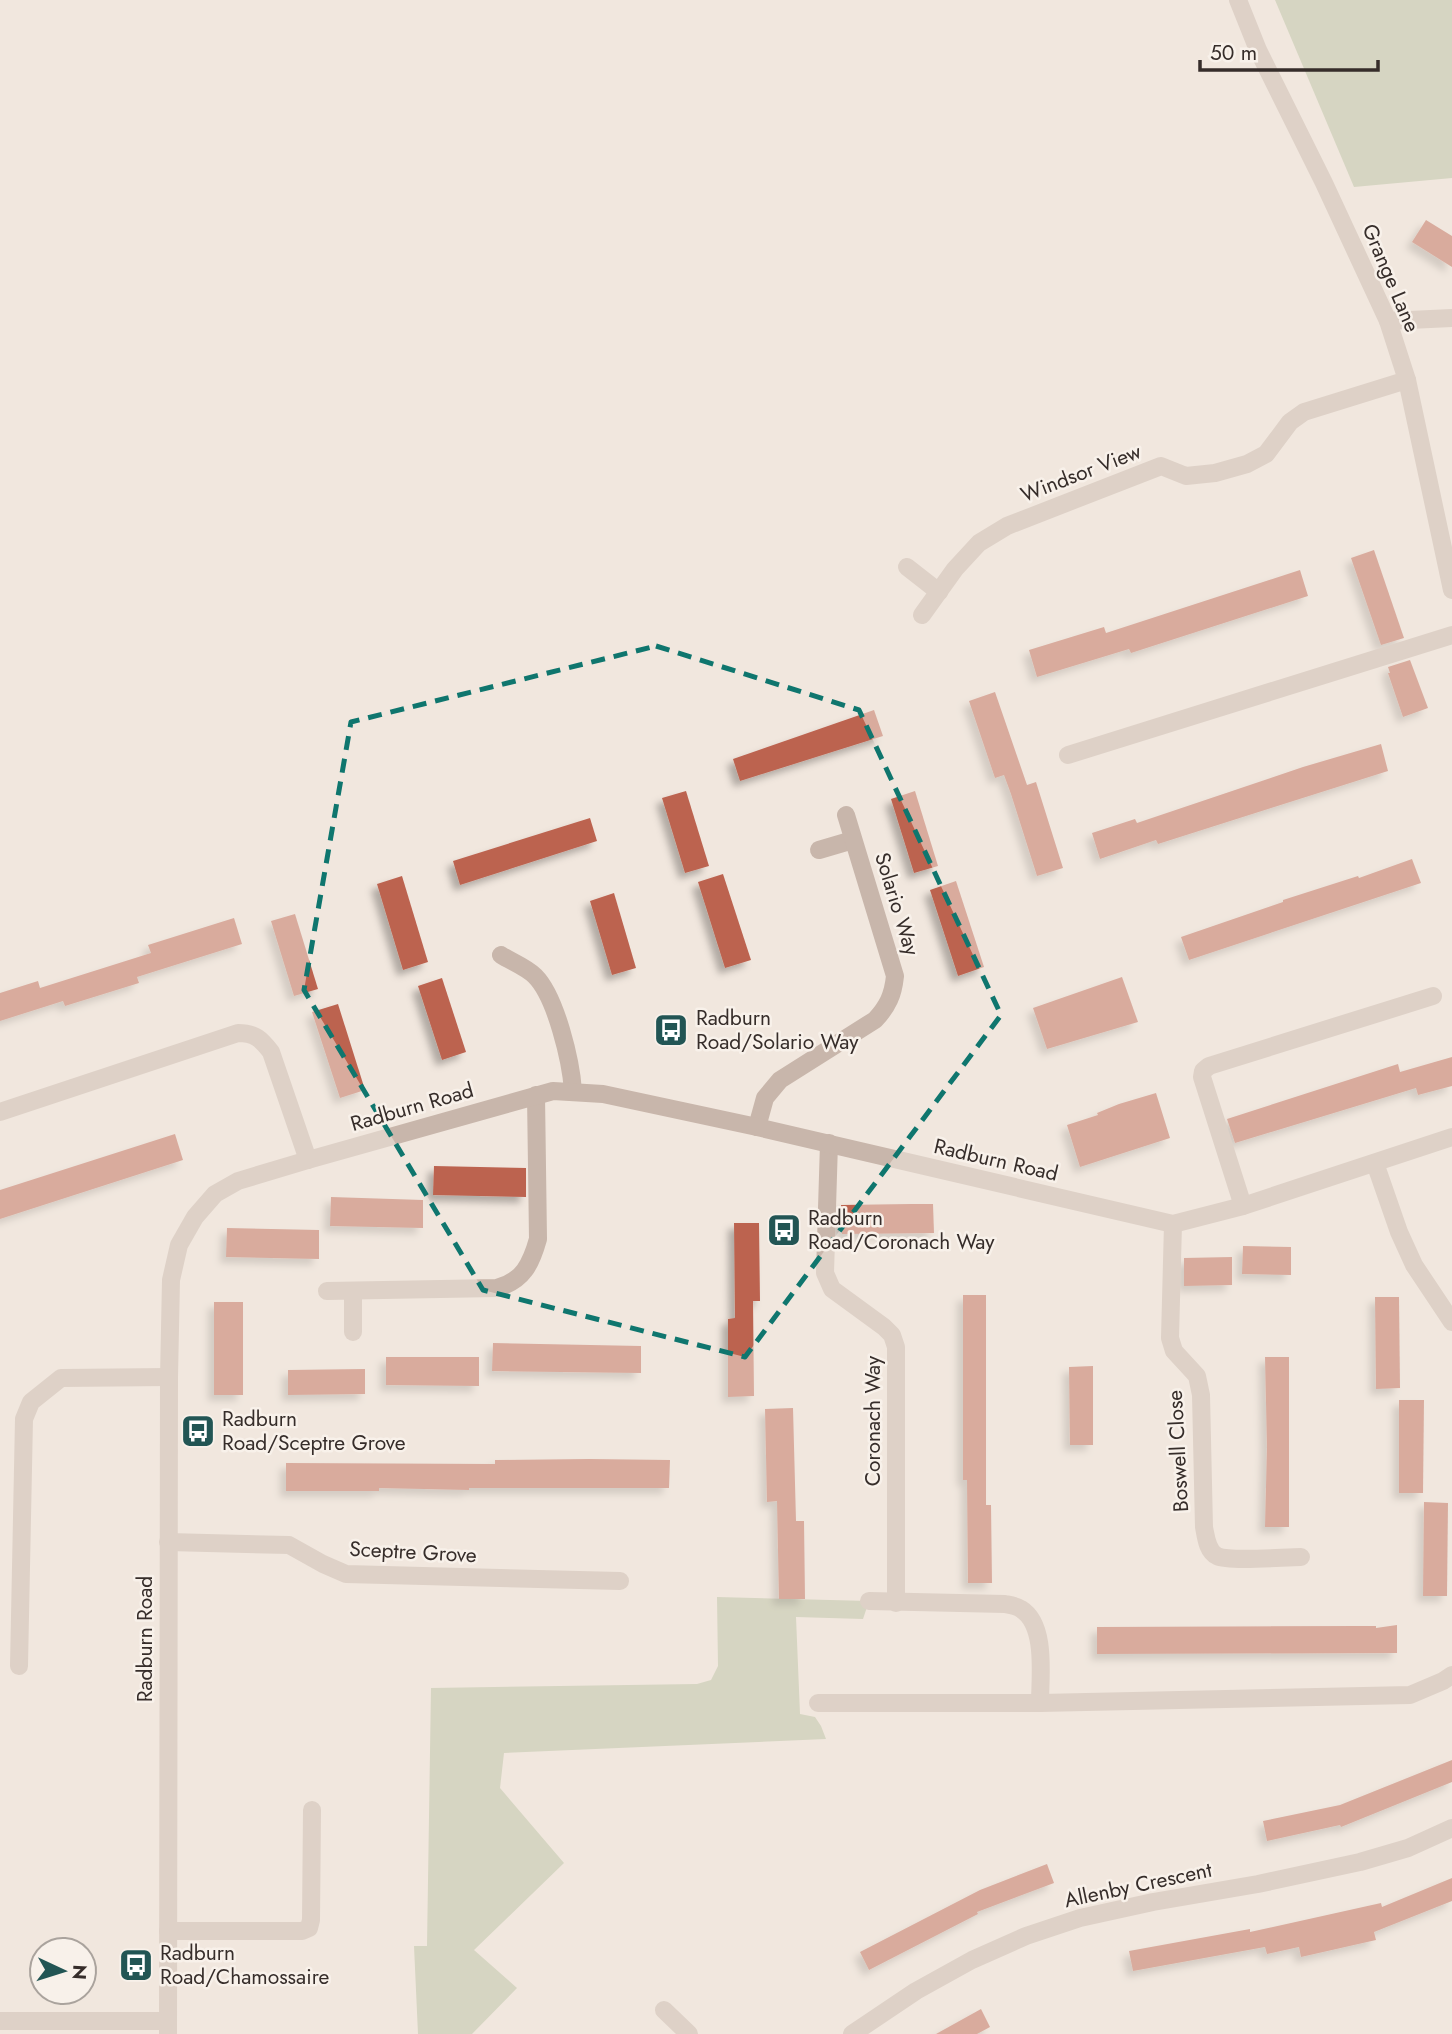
<svg xmlns="http://www.w3.org/2000/svg" width="1452" height="2034" font-family="Jost,sans-serif">
<defs>
<filter id="shadow"><feDropShadow dx="-6" dy="6" stdDeviation="3.5" flood-color="#0004"/></filter>
</defs>
<rect width="100%" height="100%" fill="#f1e7de"/>
<g fill="#b6bf9f">
<path d="M 1275,0 L 1452,0 L 1452,178 L 1354,187 Z"/>
<path d="M 717,1597 L 869,1601 L 863,1619 L 796,1617 L 800,1714 L 815,1717 L 821,1726 L 826,1739 L 504,1753 L 500,1788 L 564,1863 L 474,1950 L 517,1988 L 472,2034 L 418,2034 L 414,1946 L 427,1946 L 431,1688 L 697,1684 L 711,1680 L 718,1666 Z"/>
</g>
<g fill="#bc6350" filter="url(#shadow)">
<path d="M 1426,220 L 1452,236 L 1452,267 L 1412,242 Z"/>
<path d="M 1374,550 L 1404,638 L 1381,645 L 1351,558 Z"/>
<path d="M 1300,570 L 1308,596 L 1131,653 L 1129,649 L 1037,677 L 1029,650 L 1104,627 L 1106,633 Z"/>
<path d="M 1410,660 L 1428,708 L 1403,717 L 1388,673 L 1390,673 L 1388,667 Z"/>
<path d="M 995,692 L 1027,785 L 1036,782 L 1063,868 L 1037,876 L 1011,794 L 1004,775 L 995,778 L 969,701 Z"/>
<path d="M 874,710 L 883,736 L 740,781 L 733,759 Z"/>
<path d="M 1381,744 L 1388,771 L 1158,844 L 1156,840 L 1100,859 L 1092,833 L 1135,819 L 1137,823 L 1303,767 Z"/>
<path d="M 686,791 L 709,866 L 685,873 L 662,798 Z"/>
<path d="M 915,791 L 938,866 L 914,873 L 891,799 Z"/>
<path d="M 590,818 L 597,841 L 460,885 L 453,861 Z"/>
<path d="M 1412,859 L 1421,883 L 1189,960 L 1181,937 L 1283,902 L 1283,900 L 1358,876 L 1359,878 Z"/>
<path d="M 723,874 L 751,960 L 725,968 L 698,882 Z"/>
<path d="M 402,876 L 428,962 L 403,970 L 377,884 Z"/>
<path d="M 956,881 L 984,967 L 958,976 L 930,890 Z"/>
<path d="M 614,893 L 636,968 L 612,975 L 590,901 Z"/>
<path d="M 295,914 L 318,989 L 294,996 L 271,921 Z"/>
<path d="M 234,918 L 242,944 L 137,977 L 139,983 L 65,1006 L 63,1001 L 0,1021 L 0,993 L 38,981 L 40,988 L 151,953 L 148,945 Z"/>
<path d="M 1122,977 L 1138,1022 L 1047,1049 L 1033,1008 Z"/>
<path d="M 442,978 L 466,1052 L 442,1060 L 418,986 Z"/>
<path d="M 338,1004 L 365,1090 L 340,1098 L 312,1012 Z"/>
<path d="M 1452,1057 L 1452,1086 L 1418,1095 L 1416,1088 L 1235,1143 L 1227,1119 L 1398,1064 L 1400,1072 Z"/>
<path d="M 1156,1093 L 1170,1138 L 1080,1167 L 1067,1125 L 1098,1115 L 1097,1113 L 1119,1104 Z"/>
<path d="M 175,1134 L 183,1160 L 0,1219 L 0,1190 Z"/>
<path d="M 434,1166 L 526,1168 L 526,1197 L 433,1195 Z"/>
<path d="M 331,1197 L 423,1200 L 423,1228 L 330,1226 Z"/>
<path d="M 911,1204 L 933,1204 L 934,1233 L 842,1234 L 841,1205 Z"/>
<path d="M 734,1223 L 759,1223 L 760,1301 L 753,1301 L 754,1396 L 728,1397 L 728,1319 L 735,1318 Z"/>
<path d="M 227,1228 L 319,1230 L 319,1259 L 226,1257 Z"/>
<path d="M 1243,1246 L 1291,1247 L 1291,1275 L 1242,1274 Z"/>
<path d="M 1232,1257 L 1232,1285 L 1184,1286 L 1184,1258 Z"/>
<path d="M 963,1295 L 986,1295 L 986,1505 L 991,1505 L 992,1583 L 968,1583 L 967,1480 L 963,1480 Z"/>
<path d="M 1375,1297 L 1399,1297 L 1400,1388 L 1376,1389 Z"/>
<rect x="214" y="1302" width="29" height="93"/>
<path d="M 493,1343 L 641,1346 L 641,1373 L 492,1371 Z"/>
<path d="M 386,1357 L 479,1357 L 479,1386 L 386,1385 Z"/>
<path d="M 1265,1357 L 1289,1357 L 1289,1527 L 1265,1527 L 1267,1447 Z"/>
<path d="M 1093,1366 L 1093,1445 L 1070,1445 L 1069,1367 Z"/>
<path d="M 365,1369 L 365,1394 L 288,1395 L 288,1370 Z"/>
<path d="M 1399,1400 L 1424,1400 L 1423,1493 L 1399,1493 Z"/>
<path d="M 793,1408 L 796,1521 L 804,1521 L 805,1599 L 779,1599 L 777,1501 L 767,1502 L 765,1409 Z"/>
<path d="M 589,1459 L 670,1460 L 669,1488 L 469,1488 L 469,1490 L 379,1488 L 379,1491 L 286,1491 L 286,1463 L 495,1464 L 495,1460 Z"/>
<path d="M 1424,1502 L 1448,1503 L 1447,1596 L 1423,1596 Z"/>
<path d="M 1397,1625 L 1397,1653 L 1097,1654 L 1097,1627 L 1359,1626 L 1376,1626 L 1376,1628 Z"/>
<path d="M 1452,1760 L 1452,1782 L 1341,1827 L 1340,1825 L 1267,1841 L 1263,1821 L 1340,1805 Z"/>
<path d="M 1047,1864 L 1054,1883 L 977,1912 L 978,1914 L 869,1970 L 860,1952 L 980,1890 Z"/>
<path d="M 1452,1878 L 1452,1901 L 1374,1932 L 1376,1940 L 1301,1957 L 1299,1947 L 1267,1954 L 1265,1947 L 1133,1971 L 1129,1951 L 1250,1929 L 1250,1932 L 1381,1903 L 1382,1907 Z"/>
<path d="M 981,2009 L 990,2027 L 977,2034 L 936,2034 Z"/>
</g>
<g fill="none" stroke-linecap="round" stroke-linejoin="round">
<g stroke="#c8b6ab" stroke-width="18">
<path d="M 1238,0 L 1258,50 L 1324,183 L 1388,321 L 1407,380 L 1452,590"/>
<path d="M 1388,321 L 1452,318"/>
<path d="M 907,567 L 939,592"/>
<path d="M 922,615 L 955,569 L 979,543 L 1007,526 L 1161,466 L 1186,476 L 1215,473 L 1247,464 L 1266,454 L 1290,422 L 1304,412 L 1407,380"/>
<path d="M 1068,755 L 1452,635"/>
<path d="M 819,850 L 853,840"/>
<path d="M 501,955 C 512,962 526,967 535,976 C 556,997 571,1061 573,1091"/>
<path d="M 0,1112 L 238,1033 C 255,1033 261,1039 271,1052 L 308,1160"/>
<path d="M 757,1127 L 765,1098 L 780,1080 L 875,1020 C 888,1006 893,995 895,976 L 846,815"/>
<path d="M 829,1143 L 825,1273 L 832,1289 L 884,1327 L 892,1335 L 896,1347 L 896,1603"/>
<path d="M 1375,1163 L 1399,1232 L 1414,1265 L 1452,1322"/>
<path d="M 1243,1206 L 1202,1077 L 1203,1071 L 1209,1066 L 1433,996"/>
<path d="M 1173,1224 L 1170,1338 L 1174,1351 L 1197,1376 L 1201,1395 L 1204,1527 C 1206,1537 1207,1551 1217,1556 C 1230,1562 1284,1557 1301,1557"/>
<path d="M 327,1291 L 497,1288 C 523,1281 531,1264 538,1239 L 536,1095"/>
<path d="M 353,1291 L 353,1332"/>
<path d="M 168,1542 L 289,1545 L 323,1564 L 346,1574 L 620,1581"/>
<path d="M 869,1601 L 1005,1604 C 1010,1605 1017,1606 1021,1609 C 1047,1625 1040,1677 1040,1703"/>
<path d="M 19,1666 L 24,1419 L 31,1402 L 61,1378 L 169,1377"/>
<path d="M 818,1703 L 1040,1703 L 1410,1695 L 1443,1681 L 1452,1675"/>
<path d="M 168,1931 L 302,1931 L 309,1928 L 311,1920 L 312,1810"/>
<path d="M 664,2010 L 689,2034"/>
<path d="M 0,2021 L 168,2021"/>
<path d="M 168,2034 L 169,1377 L 171,1280 L 179,1245 L 195,1217 L 215,1194 L 238,1181 L 308,1160 L 553,1091 L 603,1094 L 757,1127 L 1173,1224 L 1243,1206 L 1452,1137"/>
<path d="M 852,2034 L 916,1991 L 972,1960 L 1026,1936 L 1080,1918 L 1153,1902 L 1258,1884 L 1360,1862 L 1408,1848 L 1452,1828"/>
</g>
</g>
<path d="M0 0H1452V2034H0ZM 656,646 L 859,710 L 1001,1015 L 745,1357 L 483,1290 L 304,990 L 351,722 Z" fill="#f1e7de" fill-opacity=".55" fill-rule="evenodd"/>
<path fill="none" stroke="#0f766e" stroke-width="5" stroke-dasharray="14 9" stroke-linejoin="round" d="M 656,646 L 859,710 L 1001,1015 L 745,1357 L 483,1290 L 304,990 L 351,722 Z"/>
<defs>
<g id="bus-square" transform="scale(1.75)"><rect x="-9" y="-9" width="18" height="18" rx="4" fill="#225554" stroke="#f8f1ea"/><path d="M-5-6H5V4H4V6H2V4H-2V6H-4V4H-5ZM-3.5-4V0h7V-4ZM-3.5 1.2v1.5H-2V1.2ZM2 1.2v1.5H3.5V1.2Z" fill="#fff"/></g>
</defs>
<g fill-rule="evenodd">
<use href="#bus-square" x="671" y="1030"/>
<use href="#bus-square" x="784" y="1230"/>
<use href="#bus-square" x="198" y="1431"/>
<use href="#bus-square" x="136" y="1965"/>
</g>
<g text-anchor="middle" dominant-baseline="central" stroke-width="5" stroke-linejoin="round" paint-order="stroke">
<g font-size="21" fill="#362d2a" stroke="#f8f1ea">
<text transform="translate(1391 278) rotate(67)">Grange Lane</text>
<text transform="translate(1081 473) rotate(-21)">Windsor View</text>
<text transform="translate(897 904) rotate(73)">Solario Way</text>
<text transform="translate(412 1107) rotate(-16)">Radburn Road</text>
<text transform="translate(996 1160) rotate(13)">Radburn Road</text>
<text transform="translate(873 1421) rotate(-90)">Coronach Way</text>
<text transform="translate(1178 1451) rotate(-93)">Boswell Close</text>
<text transform="translate(413 1552) rotate(3)">Sceptre Grove</text>
<text transform="translate(145 1639) rotate(-90)">Radburn Road</text>
<text transform="translate(1138 1885) rotate(-12)">Allenby Crescent</text>
</g>
<g font-size="21" fill="#362d2a" stroke="#f8f1ea" text-anchor="start">
<text x="696" y="1018">Radburn<tspan x="696" dy="24">Road/Solario Way</tspan></text>
<text x="808" y="1218">Radburn<tspan x="808" dy="24">Road/Coronach Way</tspan></text>
<text x="222" y="1419">Radburn<tspan x="222" dy="24">Road/Sceptre Grove</tspan></text>
<text x="160" y="1953">Radburn<tspan x="160" dy="24">Road/Chamossaire</tspan></text>
</g>
</g>
<g transform="translate(63 1971) rotate(94)"><circle r="33" fill="#f8f1ea" stroke="#aaa39d" stroke-width="2"/>
<path d="M0-5L12 26L0 18L-12 26Z" fill="#225554"/>
<text y="-10" font-size="19" font-weight="bold" text-anchor="middle" fill="#362d2a">N</text>
</g>
<path d="M1200 60v10h178v-10" fill="none" stroke="#362d2a" stroke-width="3.5"/>
<text x="1210" y="60" font-size="21" fill="#362d2a" stroke="#f8f1ea" stroke-width="5" paint-order="stroke">50 m</text>
</svg>
